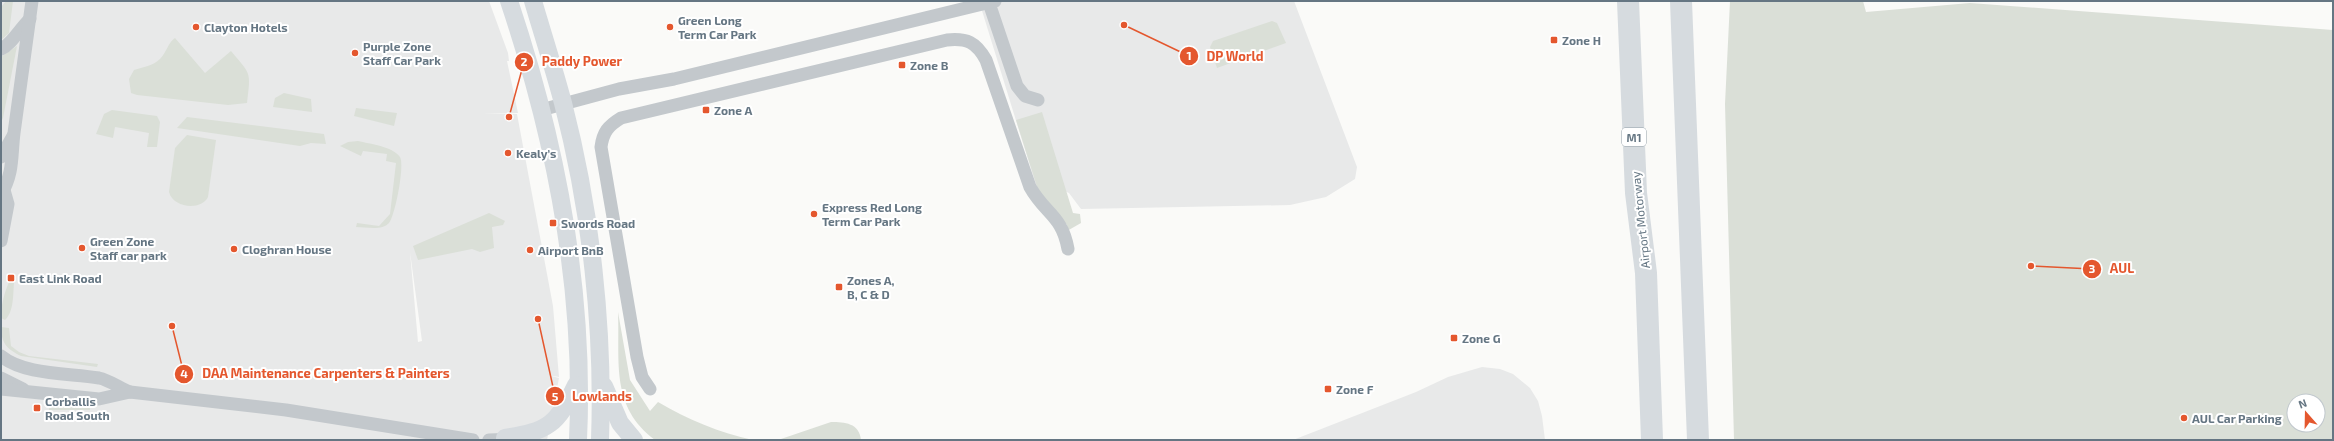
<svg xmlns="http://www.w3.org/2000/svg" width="2334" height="441" font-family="'Exo 2',sans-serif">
<rect width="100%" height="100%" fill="#fafaf8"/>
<g fill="#e8e9e9" fill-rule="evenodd">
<path d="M 1,1 L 489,1 L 508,53 L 509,61 L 507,61 L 518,113 L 483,114 L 517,114 L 553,306 L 559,377 L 548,375 L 559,378 L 547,440 L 1,440 ZM 410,252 L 422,341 L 418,342 Z"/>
<path d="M 979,1 L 1294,1 L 1357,167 L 1355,179 L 1326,197 L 1290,205 L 1081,209 L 1069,193 L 1057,188 L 1036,185 Z"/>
<path d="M 1482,367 L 1500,369 L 1513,374 L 1530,388 L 1538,401 L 1542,416 L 1545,440 L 1293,440 L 1416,392 L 1448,377 Z"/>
</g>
<g fill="#dadfd7" fill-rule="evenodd">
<path d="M 6,1 L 13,1 L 9,33 L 1,40 L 1,7 Z"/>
<path d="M 1730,1 L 1863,1 L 1866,12 L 1970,3 L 2333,30 L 2333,440 L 1734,440 L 1725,104 ZM 2294,401 L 2318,401 L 2318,425 L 2294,425 Z"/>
<path d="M 1272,21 L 1277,23 L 1286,43 L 1217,68 L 1210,47 L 1213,41 Z"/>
<path d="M 175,38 L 205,73 L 231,51 C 251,75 251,71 247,103 L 228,105 L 137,95 L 131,93 L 129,79 L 134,70 C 143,67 153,66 160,59 C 167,52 167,44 175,38 Z"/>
<path d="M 17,46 L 3,118 L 1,122 L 1,57 Z"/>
<path d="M 284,93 L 311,99 L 312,112 L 273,107 L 275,98 Z"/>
<path d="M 356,108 L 397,113 L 394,126 L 354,116 Z"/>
<path d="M 112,110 L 157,116 L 160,122 L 157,147 L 147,147 L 149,133 L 115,127 L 113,138 L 96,134 L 104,114 Z"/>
<path d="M 1042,112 L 1073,213 L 1080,214 L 1081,223 L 1067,231 L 1067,225 L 1039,193 L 1016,120 Z"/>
<path d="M 187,117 L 324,134 L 326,144 L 311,143 L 300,146 L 177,128 Z"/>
<path d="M 187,135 L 216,140 L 208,197 C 201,211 173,208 169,192 L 175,148 Z"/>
<path d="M 358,141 C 370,144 392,146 400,157 C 405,165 395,216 389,223 C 382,231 366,227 356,227 L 357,223 L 379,226 L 390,214 L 396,163 L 386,161 L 387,154 L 363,151 L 361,156 L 340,146 L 348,142 Z"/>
<path d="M 489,213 L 505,221 L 503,225 L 492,227 L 494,248 L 480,252 L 472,249 L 418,260 L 413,246 Z"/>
<path d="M 9,282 L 14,283 C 13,294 14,312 5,320 L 1,318 C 1,305 4,294 9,282 Z"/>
<path d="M 618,312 L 630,380 L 650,411 L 658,402 C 687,419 720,433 753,440 L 655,440 C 610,406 620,363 618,312 Z"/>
<path d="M 1,327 L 9,328 L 11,346 L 19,352 L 29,356 L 98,364 L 97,367 L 21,356 C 7,349 1,343 1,327 Z"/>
<path d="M 49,406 L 90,407 L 90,410 L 49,410 Z"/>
<path d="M 831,422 C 845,422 859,423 861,440 L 778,440 Z"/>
</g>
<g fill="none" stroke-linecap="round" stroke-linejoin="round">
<g stroke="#c3c8cc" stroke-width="13">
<path d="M 989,3 L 1017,86 L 1025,96 L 1038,100"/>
<path d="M 1,49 C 12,44 20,28 30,19"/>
<path d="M 541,110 L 619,89 L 674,79 L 995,1"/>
<path d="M 1,157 L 13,136"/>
<path d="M 1,195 C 14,172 11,157 14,133 C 20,89 26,45 32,1"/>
<path d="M 1,241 L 8,204 L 4,190"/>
<path d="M 1,356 C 24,375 69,373 99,378 C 109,380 120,388 130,392"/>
<path d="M 1,378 L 23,389"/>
<path d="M 1,389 L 99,399 L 130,392 L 286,410 L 473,440"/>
<path d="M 650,389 L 642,377 L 637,357 L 601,147 C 603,132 608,126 621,118 L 947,40 C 967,38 976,42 986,60 L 1030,187 C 1045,214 1062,215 1068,249"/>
<path d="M 489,440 L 514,439"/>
</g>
<g stroke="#d6dbdf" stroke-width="18">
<path d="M 509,1 C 556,141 585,292 578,440"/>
<path d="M 533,1 C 543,35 554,69 563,103 C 591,211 604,328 600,440"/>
<path d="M 604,386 L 620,423 L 634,440"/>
<path d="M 505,438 C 548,431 557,425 576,385"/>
</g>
<g stroke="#d6dbdf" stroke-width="22">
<path d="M 1628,1 L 1636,193 L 1646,273 L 1652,440"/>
<path d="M 1681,1 L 1698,440"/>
</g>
</g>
<g fill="#e4572e" stroke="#fff" stroke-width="1.5">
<circle cx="196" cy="27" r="4"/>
<circle cx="670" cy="27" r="4"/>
<rect x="1550" y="36" width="8" height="8" rx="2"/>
<circle cx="355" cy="53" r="4"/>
<rect x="898" y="61" width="8" height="8" rx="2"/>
<rect x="702" y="106" width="8" height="8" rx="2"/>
<circle cx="508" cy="153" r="4"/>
<circle cx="814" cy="214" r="4"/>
<rect x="549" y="219" width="8" height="8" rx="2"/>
<circle cx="82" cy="248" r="4"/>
<circle cx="234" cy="249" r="4"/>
<circle cx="530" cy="250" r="4"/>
<rect x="7" y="274" width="8" height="8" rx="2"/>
<rect x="835" y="283" width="8" height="8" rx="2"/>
<rect x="1450" y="334" width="8" height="8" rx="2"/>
<rect x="1324" y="385" width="8" height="8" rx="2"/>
<rect x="33" y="404" width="8" height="8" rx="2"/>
<circle cx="2184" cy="418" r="4"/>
</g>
<g text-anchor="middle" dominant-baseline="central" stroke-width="4" stroke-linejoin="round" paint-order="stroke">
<rect fill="#fff" stroke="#939fa8" stroke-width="1" x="1622" y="128" width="24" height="18" rx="3"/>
<g font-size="11" font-weight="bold" fill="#657683">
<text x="1634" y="137">M1</text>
</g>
<g font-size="12" font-weight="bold" fill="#657683" stroke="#fff" text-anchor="start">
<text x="678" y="20">Green Long<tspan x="678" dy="14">Term Car Park</tspan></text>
<text x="204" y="27">Clayton Hotels</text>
<text x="1562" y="40">Zone H</text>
<text x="363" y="46">Purple Zone<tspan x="363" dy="14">Staff Car Park</tspan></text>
<text x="910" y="65">Zone B</text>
<text x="714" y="110">Zone A</text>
<text x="516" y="153">Kealy’s</text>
<text x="822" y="207">Express Red Long<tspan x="822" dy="14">Term Car Park</tspan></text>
<text x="561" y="223">Swords Road</text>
<text x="90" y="241">Green Zone<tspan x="90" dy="14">Staff car park</tspan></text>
<text x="242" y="249">Cloghran House</text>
<text x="538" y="250">Airport BnB</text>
<text x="19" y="278">East Link Road</text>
<text x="847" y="280">Zones A,<tspan x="847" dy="14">B, C &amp; D</tspan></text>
<text x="1462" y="338">Zone G</text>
<text x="1336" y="389">Zone F</text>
<text x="45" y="401">Corballis<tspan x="45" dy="14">Road South</tspan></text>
<text x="2192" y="418">AUL Car Parking</text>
</g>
<g font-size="12" fill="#657683" stroke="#fff">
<text transform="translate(1640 220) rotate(-96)">Airport Motorway</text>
</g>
</g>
<path fill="none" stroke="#e4572e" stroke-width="1.5" d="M1124 25L1189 56M509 117L524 62M2031 266L2092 269M172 326L184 374M538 319L555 396"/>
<g fill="#e4572e" stroke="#fff" stroke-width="1.5">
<circle cx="1124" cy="25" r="4"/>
<circle cx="509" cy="117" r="4"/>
<circle cx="2031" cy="266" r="4"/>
<circle cx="172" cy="326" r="4"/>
<circle cx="538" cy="319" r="4"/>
<circle cx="1189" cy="56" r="10"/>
<circle cx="524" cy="62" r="10"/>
<circle cx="2092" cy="269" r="10"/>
<circle cx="184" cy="374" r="10"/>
<circle cx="555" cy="396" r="10"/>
</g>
<g font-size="12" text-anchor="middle" font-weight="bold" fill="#fff">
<text x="1189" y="60">1</text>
<text x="524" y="66">2</text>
<text x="2092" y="273">3</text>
<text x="184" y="378">4</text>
<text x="555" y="401">5</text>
</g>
<g font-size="13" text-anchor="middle" font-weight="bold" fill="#e4572e" stroke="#fff" stroke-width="4" stroke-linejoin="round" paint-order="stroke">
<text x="1235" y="61">DP World</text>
<text x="582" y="66">Paddy Power</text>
<text x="2122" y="273">AUL</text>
<text x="326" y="378">DAA Maintenance Carpenters &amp; Painters</text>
<text x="602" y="401">Lowlands</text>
</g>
<rect width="2334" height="441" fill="none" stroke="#657683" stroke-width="4"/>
<g transform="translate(2306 413) rotate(340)"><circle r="19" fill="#ffffff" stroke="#c1c8cd"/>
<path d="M0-3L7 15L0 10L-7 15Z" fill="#e4572e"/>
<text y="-6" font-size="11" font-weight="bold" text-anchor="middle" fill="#657683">N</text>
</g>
</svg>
